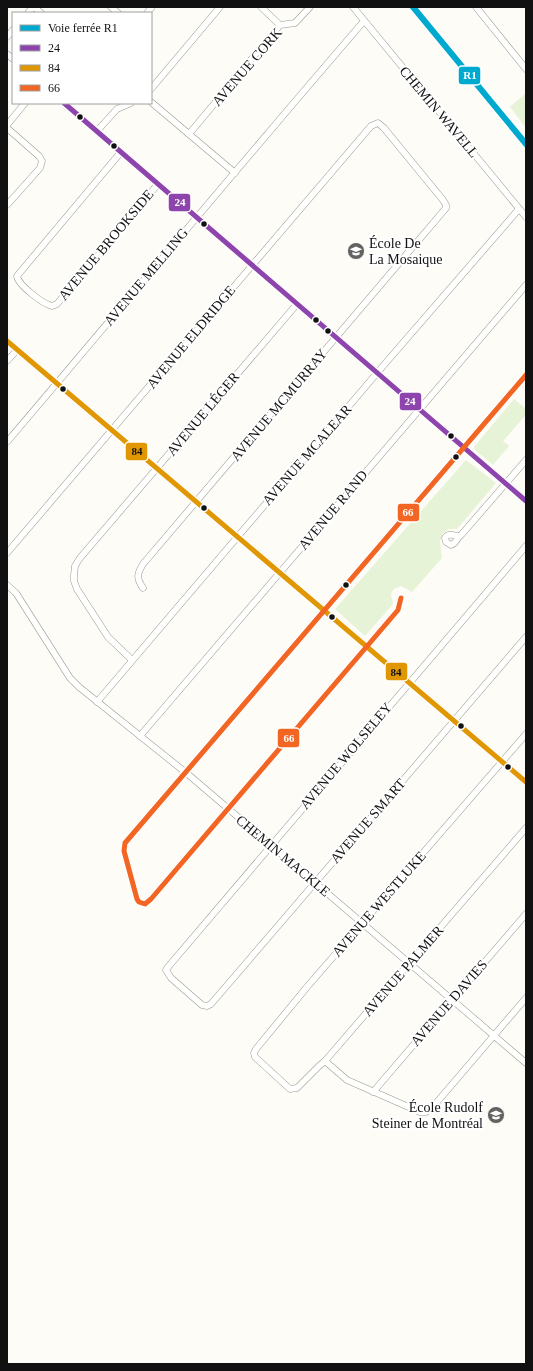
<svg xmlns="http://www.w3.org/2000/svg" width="533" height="1371" font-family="Georgia,serif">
<rect width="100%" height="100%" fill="#fdfcf7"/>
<g fill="#e7f3d7">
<path d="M 526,93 L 526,128 L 510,107 Z"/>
<path d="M 514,399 L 526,409 L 526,415 L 503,441 L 509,446 L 493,465 L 475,450 L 474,447 Z"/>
<path d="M 466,460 L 496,483 L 457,529 L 449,529 L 443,533 L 440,542 L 442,558 L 412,592 L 401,586 L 394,589 L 391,594 L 393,604 L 365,636 L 335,609 Z"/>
</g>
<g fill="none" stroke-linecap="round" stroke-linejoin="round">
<g stroke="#979795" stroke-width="7">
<g id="minor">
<path d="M 34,7 L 41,13"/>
<path d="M 111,7 L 118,13"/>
<path d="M 261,7 L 280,25"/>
<path d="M 353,7 L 526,217"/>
<path d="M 476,7 L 526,69"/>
<path d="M 28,13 L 33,7"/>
<path d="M 147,13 L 152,7"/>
<path d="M 7,37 L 13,30"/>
<path d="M 7,54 L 13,59"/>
<path d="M 151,89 L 220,7"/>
<path d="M 151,102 L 235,173"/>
<path d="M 64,103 L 526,501"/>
<path d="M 7,125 L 25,103"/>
<path d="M 7,128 L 39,156 L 42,161 L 40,168 L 7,205"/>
<path d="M 97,131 L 117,109 L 131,103"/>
<path d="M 189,134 L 280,25 L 295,23 L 310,7"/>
<path d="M 121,152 L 17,276 C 18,285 43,304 52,306 L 57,304 L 158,184"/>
<path d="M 7,341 L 526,782"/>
<path d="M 7,361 L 17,350"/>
<path d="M 7,442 C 126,302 244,160 364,21"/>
<path d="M 458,536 C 453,535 448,533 445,538 L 446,542 L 451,545 C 457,543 456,538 462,534 L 526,460"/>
<path d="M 526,546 L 168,967 L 166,970 L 171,978 L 202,1005 L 207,1006 L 211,1004 L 526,637"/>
<path d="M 7,553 L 371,126 L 378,123 L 384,128 L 443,200 L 446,205 L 446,208 L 143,564 C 137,574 136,578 143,588"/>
<path d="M 7,585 L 16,593 L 70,678 L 79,687 L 190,776 L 526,1063"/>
<path d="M 401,598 L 398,610 L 151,899 L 145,904 L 139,902 L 137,899 L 124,851 L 125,843 L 526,375"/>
<path d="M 132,660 L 108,637 L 77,589 L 74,581 L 74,575 L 75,566 L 80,558 L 297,304"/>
<path d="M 97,702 L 383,366 L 519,209"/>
<path d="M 526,734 L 307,987 L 256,1049 L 254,1053 L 255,1057 L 290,1089 L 297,1088 L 319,1066 L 325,1061 L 526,828"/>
<path d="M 140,736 L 526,285"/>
<path d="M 325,1061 L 347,1080 L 420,1112 L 426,1112 L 432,1108 L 526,998"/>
<path d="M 373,1092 L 526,914"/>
</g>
</g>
<use href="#minor" stroke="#fffffe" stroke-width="6"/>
<g stroke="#fff" stroke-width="8">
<path id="bus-1" d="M 64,103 L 526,501"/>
</g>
<g stroke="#fff" stroke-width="8">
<path id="bus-2" d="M 7,341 L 526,782"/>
</g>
<g stroke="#fff" stroke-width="8">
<path id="bus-3" d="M 401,598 L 398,610 L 151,899 L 145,904 L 139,902 L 137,899 L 124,851 L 125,843 L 526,375"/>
</g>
<use href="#bus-1" stroke="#8e44ad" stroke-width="5"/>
<use href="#bus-2" stroke="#e09702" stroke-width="5"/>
<use href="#bus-3" stroke="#f26522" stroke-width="5"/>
<g stroke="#fff" stroke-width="9">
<path id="rail-1" d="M 413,7 L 526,144"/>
</g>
<use href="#rail-1" stroke="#00a9ce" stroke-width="6"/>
</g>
<defs>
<g id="school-disc" transform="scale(0.9)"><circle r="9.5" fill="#646362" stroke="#fff"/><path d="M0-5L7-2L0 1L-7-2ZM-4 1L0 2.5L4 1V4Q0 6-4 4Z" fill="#fff"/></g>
</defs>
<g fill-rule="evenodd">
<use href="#school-disc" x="356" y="251"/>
<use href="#school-disc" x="496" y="1115"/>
</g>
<g fill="#111" stroke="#fff" stroke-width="1.5">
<circle cx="80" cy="117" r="3.5"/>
<circle cx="114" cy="146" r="3.5"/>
<circle cx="204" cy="224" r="3.5"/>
<circle cx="316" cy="320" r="3.5"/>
<circle cx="328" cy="331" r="3.5"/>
<circle cx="63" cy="389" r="3.5"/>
<circle cx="451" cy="436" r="3.5"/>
<circle cx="456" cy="457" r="3.5"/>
<circle cx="204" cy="508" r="3.5"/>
<circle cx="346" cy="585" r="3.5"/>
<circle cx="332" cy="617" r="3.5"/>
<circle cx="461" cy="726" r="3.5"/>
<circle cx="508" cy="767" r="3.5"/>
</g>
<g text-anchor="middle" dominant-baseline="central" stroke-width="4" stroke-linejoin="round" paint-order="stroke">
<g font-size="14" fill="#111" stroke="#fff">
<text transform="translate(247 67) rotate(-49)">AVENUE CORK</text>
<text transform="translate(439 112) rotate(50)">CHEMIN WAVELL</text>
<text transform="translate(106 245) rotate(-50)">AVENUE BROOKSIDE</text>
<text transform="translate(146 277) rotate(-50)">AVENUE MELLING</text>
<text transform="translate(191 337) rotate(-50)">AVENUE ELDRIDGE</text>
<text transform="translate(279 405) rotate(-50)">AVENUE MCMURRAY</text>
<text transform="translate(203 414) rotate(-50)">AVENUE LÉGER</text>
<text transform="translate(307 455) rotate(-49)">AVENUE MCALEAR</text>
<text transform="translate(333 510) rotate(-50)">AVENUE RAND</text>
<text transform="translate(346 756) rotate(-50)">AVENUE WOLSELEY</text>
<text transform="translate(368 821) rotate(-49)">AVENUE SMART</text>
<text transform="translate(283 856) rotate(40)">CHEMIN MACKLE</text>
<text transform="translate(379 904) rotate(-49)">AVENUE WESTLUKE</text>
<text transform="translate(403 971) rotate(-49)">AVENUE PALMER</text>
<text transform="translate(449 1003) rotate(-49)">AVENUE DAVIES</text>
</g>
<g font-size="14" fill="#111" stroke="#fff" text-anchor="start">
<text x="369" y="243">École De<tspan x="369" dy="16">La Mosaique</tspan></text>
<text x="483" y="1107" text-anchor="end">École Rudolf<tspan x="483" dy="16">Steiner de Montréal</tspan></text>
</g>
</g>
<g stroke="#fff" stroke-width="1.5">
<rect x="458" y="66" width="23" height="19" rx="4" fill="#00a9ce"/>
<rect x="168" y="193" width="23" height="19" rx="4" fill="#8e44ad"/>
<rect x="399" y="392" width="23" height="19" rx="4" fill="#8e44ad"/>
<rect x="125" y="442" width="23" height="19" rx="4" fill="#e09702"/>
<rect x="397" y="503" width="23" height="19" rx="4" fill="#f26522"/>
<rect x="385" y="662" width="23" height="19" rx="4" fill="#e09702"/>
<rect x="277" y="728" width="23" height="20" rx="4" fill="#f26522"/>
</g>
<g font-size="11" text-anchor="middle" font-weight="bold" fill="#fff">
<text x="470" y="79">R1</text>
<text x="180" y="206">24</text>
<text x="410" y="405">24</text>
<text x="408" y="516">66</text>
<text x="289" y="742">66</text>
</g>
<g font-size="11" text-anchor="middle" font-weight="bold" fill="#111">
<text x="137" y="455">84</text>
<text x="396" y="676">84</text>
</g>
<rect width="533" height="1371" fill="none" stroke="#111111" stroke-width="16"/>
<rect x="12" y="12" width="140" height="92" fill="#ffffff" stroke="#a0a0a0"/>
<rect x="20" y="25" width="20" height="6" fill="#00a9ce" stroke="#a0a0a0"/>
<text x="48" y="32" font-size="12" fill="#111111">Voie ferrée R1</text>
<rect x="20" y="45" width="20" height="6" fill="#8e44ad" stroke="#a0a0a0"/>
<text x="48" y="52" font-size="12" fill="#111111">24</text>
<rect x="20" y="65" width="20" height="6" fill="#e09702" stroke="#a0a0a0"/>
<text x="48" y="72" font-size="12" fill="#111111">84</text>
<rect x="20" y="85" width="20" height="6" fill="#f26522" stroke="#a0a0a0"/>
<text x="48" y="92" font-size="12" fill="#111111">66</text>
</svg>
